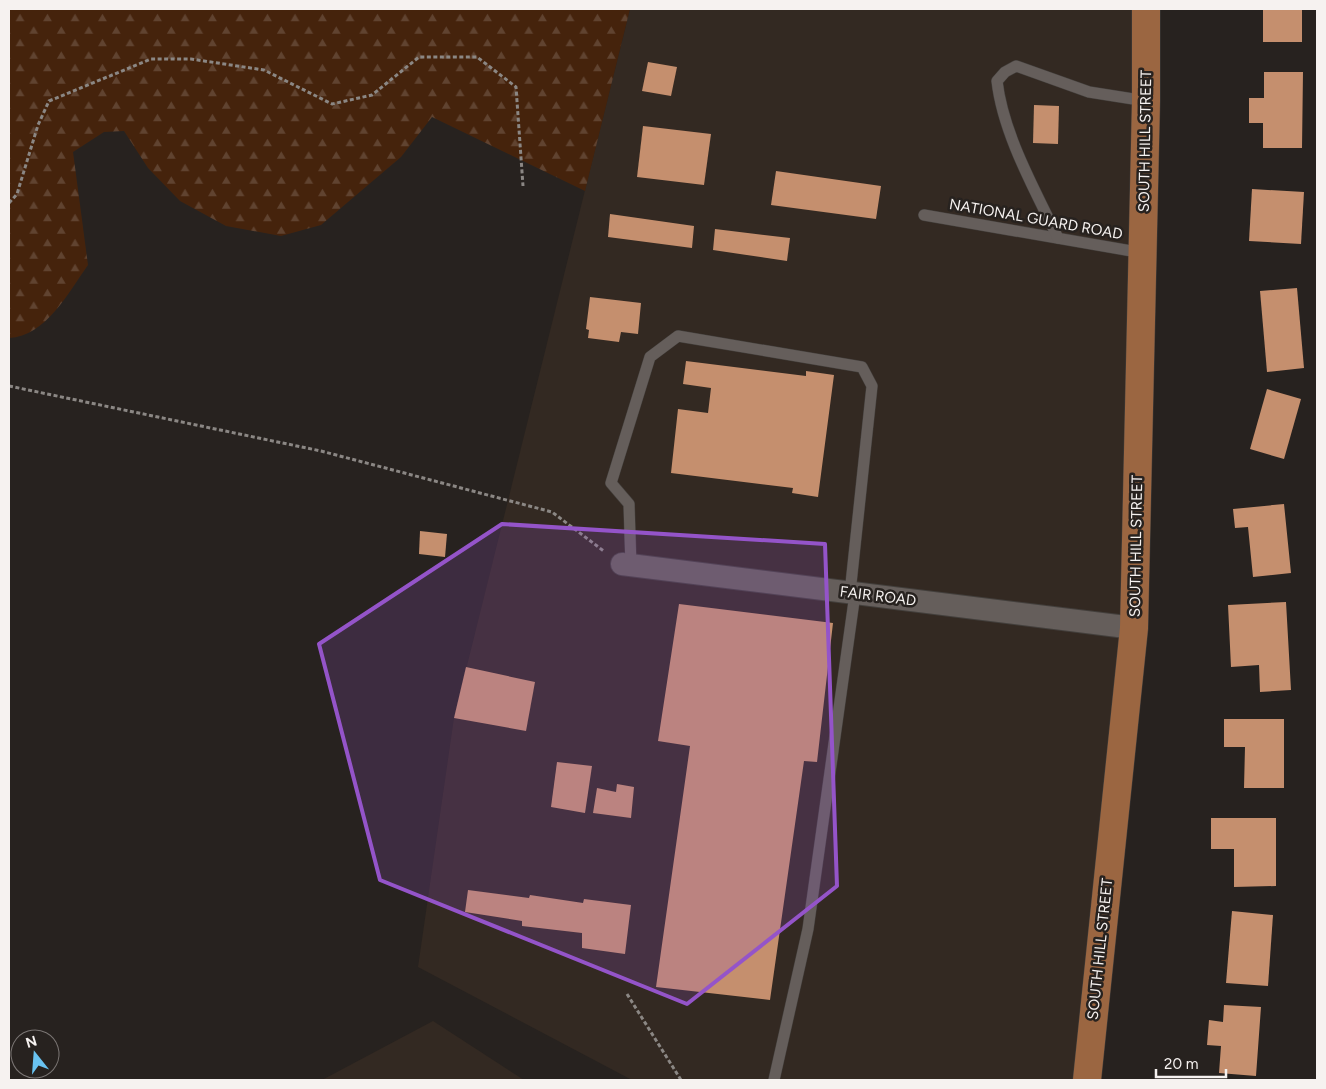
<svg xmlns="http://www.w3.org/2000/svg" width="1326" height="1089" font-family="Figtree,sans-serif">
<defs>
<pattern id="forest-firs" width="22" height="20" patternUnits="userSpaceOnUse" patternTransform="scale(1.25)"><rect width="22" height="20" fill="#45230c"/><path d="M5 1l3.5 6h-7zM16 11l3.5 6h-7z" fill="#604330"/></pattern>
</defs>
<rect width="100%" height="100%" fill="#27221f"/>
<g fill="#332922">
<path d="M 630,9 L 1135,9 L 1127,596 L 1075,1080 L 632,1080 L 418,967 L 454,718 Z"/>
<path d="M 433,1021 L 524,1080 L 322,1080 Z"/>
</g>
<path fill="url(#forest-firs)" d="M 9,9 L 630,9 L 585,191 L 432,117 L 401,157 L 321,225 L 281,236 L 226,226 L 180,201 L 148,168 L 124,131 L 104,132 L 73,152 L 88,265 C 68,293 46,336 9,338 Z"/>
<g fill="#c58f6e">
<rect x="1263" y="9" width="39" height="33"/>
<path d="M 648,62 L 677,67 L 671,96 L 642,91 Z"/>
<path d="M 1264,72 L 1303,72 L 1302,148 L 1263,148 L 1263,123 L 1249,123 L 1249,98 L 1264,98 Z"/>
<path d="M 1034,105 L 1059,106 L 1058,144 L 1033,143 Z"/>
<path d="M 643,126 L 711,134 L 704,185 L 637,177 Z"/>
<path d="M 776,171 L 881,186 L 876,219 L 771,205 Z"/>
<path d="M 1252,189 L 1304,192 L 1301,244 L 1249,241 Z"/>
<path d="M 610,214 L 694,226 L 692,248 L 608,237 Z"/>
<path d="M 715,229 L 790,238 L 787,261 L 713,250 Z"/>
<path d="M 1297,288 L 1304,368 L 1267,372 L 1260,291 Z"/>
<path d="M 590,297 L 641,303 L 638,334 L 621,332 L 619,342 L 588,338 L 589,330 L 586,329 Z"/>
<path d="M 686,361 L 806,376 L 806,371 L 834,375 L 818,497 L 792,493 L 793,488 L 671,473 L 678,409 L 708,413 L 711,388 L 683,384 Z"/>
<path d="M 1267,389 L 1301,399 L 1284,459 L 1250,449 Z"/>
<path d="M 1284,504 L 1291,573 L 1253,577 L 1248,527 L 1235,528 L 1233,509 Z"/>
<path d="M 420,531 L 447,534 L 445,557 L 419,554 Z"/>
<path d="M 1286,602 L 1291,690 L 1260,692 L 1259,665 L 1231,667 L 1228,605 Z"/>
<path d="M 679,604 L 833,623 L 817,762 L 804,761 L 770,1000 L 656,987 L 690,746 L 658,741 Z"/>
<path d="M 466,667 L 535,682 L 526,731 L 454,718 Z"/>
<path d="M 1224,719 L 1284,719 L 1284,788 L 1244,788 L 1245,747 L 1224,747 Z"/>
<path d="M 557,762 L 592,766 L 585,813 L 551,807 Z"/>
<path d="M 617,784 L 634,787 L 631,818 L 593,813 L 597,788 L 616,792 Z"/>
<path d="M 1211,818 L 1276,818 L 1276,886 L 1234,887 L 1234,849 L 1211,849 Z"/>
<path d="M 468,890 L 529,898 L 530,895 L 583,903 L 584,899 L 631,905 L 625,954 L 582,948 L 582,933 L 522,926 L 522,921 L 465,912 Z"/>
<path d="M 1232,911 L 1273,915 L 1268,986 L 1226,983 Z"/>
<path d="M 1224,1005 L 1261,1007 L 1256,1076 L 1219,1073 L 1221,1046 L 1207,1045 L 1209,1020 L 1223,1022 Z"/>
</g>
<g fill="none" stroke-linecap="round" stroke-linejoin="round">
<g stroke="#433f3c" stroke-width="12">
<g id="service">
<path d="M 924,215 L 1143,253"/>
<path d="M 1058,238 C 1035,190 1003,134 997,81 L 1005,72 L 1016,66 L 1089,92 L 1146,101"/>
<path d="M 631,566 L 629,504 L 611,483 L 650,357 L 678,336 L 862,367 L 872,386 L 850,593"/>
<path d="M 774,1080 L 808,929 L 855,594"/>
</g>
</g>
<g stroke="#433f3c" stroke-width="24">
<path id="minor" d="M 622,564 L 1134,628"/>
</g>
<g stroke="#433f3c" stroke-width="29">
<path id="primary" d="M 1087,1080 L 1134,628 L 1146,101 L 1146,9"/>
</g>
<g stroke="#8b8784" stroke-width="3" stroke-dasharray="4 2.5" stroke-linecap="butt">
<path d="M 9,203 L 17,194 L 38,125 L 49,101 L 151,59 L 191,59 L 264,70 L 332,104 L 372,95 L 419,57 L 477,57 L 516,87 L 523,186"/>
<path d="M 9,386 L 321,451 L 552,512 L 605,552"/>
<path d="M 627,994 L 681,1080"/>
</g>
<use href="#service" stroke="#655e5b" stroke-width="11"/>
<use href="#minor" stroke="#655e5b" stroke-width="22"/>
<use href="#primary" stroke="#9b6641" stroke-width="28"/>
</g>
<path fill="#9454c9" fill-opacity="0.2" stroke="#9454c9" stroke-width="4" stroke-linejoin="round" d="M 502,524 L 825,544 L 837,886 L 687,1004 L 380,880 L 319,644 Z"/>
<g text-anchor="middle" dominant-baseline="central" stroke-width="5" stroke-linejoin="round" paint-order="stroke">
<g font-size="15" fill="#f6f2f0" stroke="#27221f">
<text transform="translate(1145 141) rotate(-89)">SOUTH HILL STREET</text>
<text transform="translate(1036 219) rotate(10)">NATIONAL GUARD ROAD</text>
<text transform="translate(1136 546) rotate(-89)">SOUTH HILL STREET</text>
<text transform="translate(878 596) rotate(7)">FAIR ROAD</text>
<text transform="translate(1100 949) rotate(-84)">SOUTH HILL STREET</text>
</g>
</g>
<rect width="1326" height="1089" fill="none" stroke="#f6f2f0" stroke-width="20"/>
<g transform="translate(35 1054) rotate(343)"><circle r="24" fill="#27221f" stroke="#7a7573"/>
<path d="M0-4L9 19L0 12L-9 19Z" fill="#69c3f1"/>
<text y="-8" font-size="14" font-weight="bold" text-anchor="middle" fill="#f6f2f0">N</text>
</g>
<path d="M1156 1069v8h70v-8" fill="none" stroke="#f6f2f0" stroke-width="2.5"/>
<text x="1164" y="1069" font-size="15" fill="#f6f2f0" stroke="#27221f" stroke-width="4" paint-order="stroke">20 m</text>
</svg>
